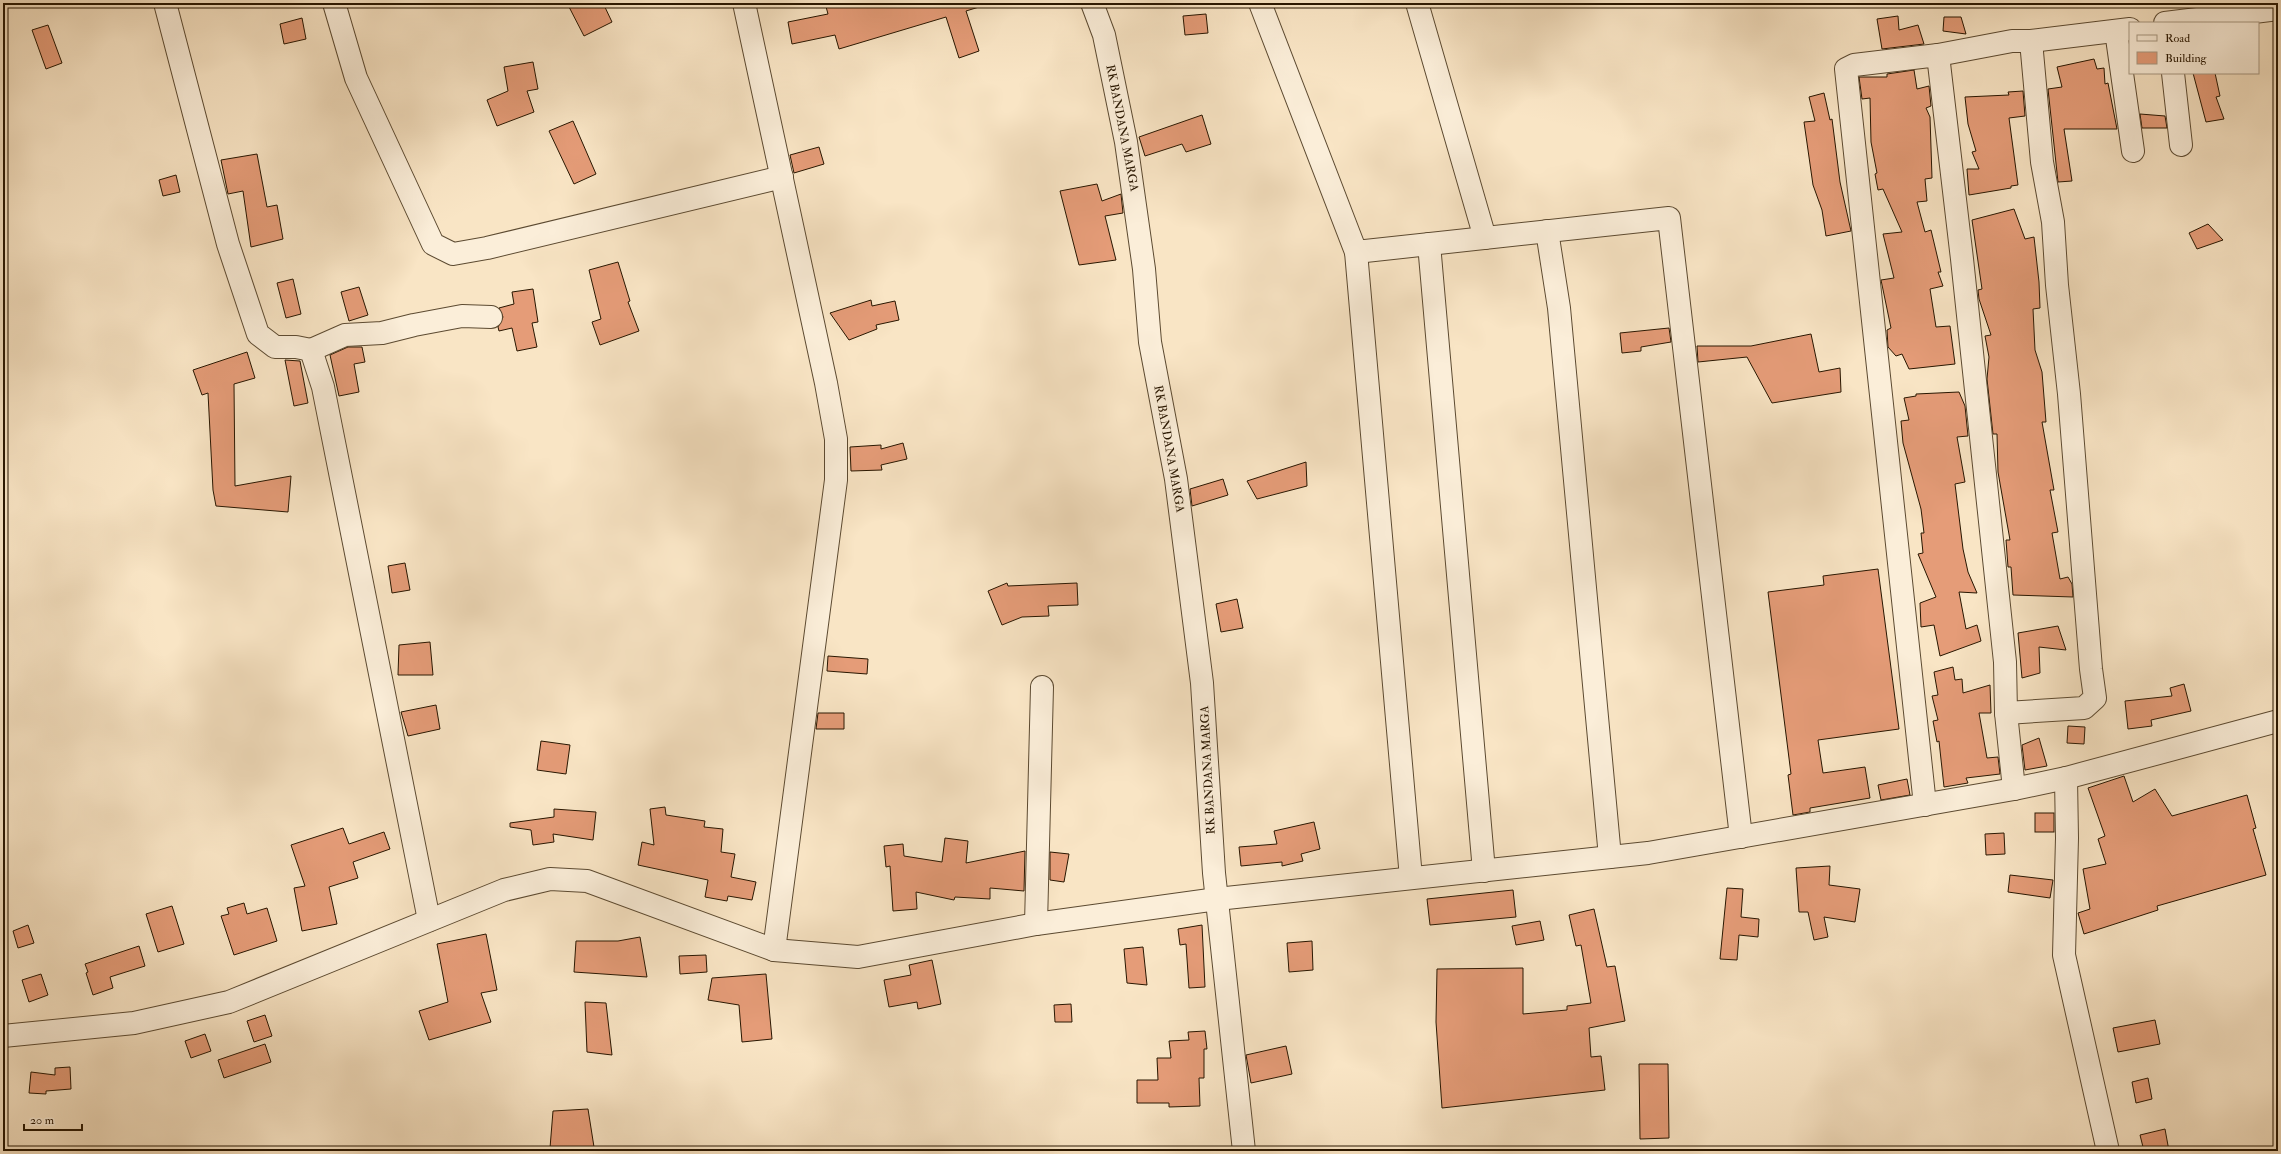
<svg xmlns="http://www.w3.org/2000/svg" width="2281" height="1154" font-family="'IM FELL Double Pica',serif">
<rect width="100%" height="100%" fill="#f9e5c5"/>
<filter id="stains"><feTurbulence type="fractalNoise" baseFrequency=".005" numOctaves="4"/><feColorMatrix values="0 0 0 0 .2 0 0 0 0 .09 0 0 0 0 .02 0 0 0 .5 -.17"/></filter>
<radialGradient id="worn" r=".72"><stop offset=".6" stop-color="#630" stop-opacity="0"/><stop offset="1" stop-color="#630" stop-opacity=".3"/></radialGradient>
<g fill="#e59c78" stroke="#281600">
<path d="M 567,3 L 603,3 L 612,22 L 584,36 Z"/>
<path d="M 825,3 L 979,3 L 979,7 L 966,11 L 979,51 L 959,58 L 946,17 L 839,49 L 835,35 L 792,44 L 788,22 L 828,14 Z"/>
<path d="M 1206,14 L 1208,33 L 1185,35 L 1183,16 Z"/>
<path d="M 1898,16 L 1899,30 L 1918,25 L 1924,44 L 1882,49 L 1877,19 Z"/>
<path d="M 1944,17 L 1961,17 L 1966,34 L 1943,31 Z"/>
<path d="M 302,18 L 306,39 L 284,44 L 280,24 Z"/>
<path d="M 48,25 L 62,63 L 46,69 L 32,30 Z"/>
<path d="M 2094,59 L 2097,69 L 2104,68 L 2105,84 L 2108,83 L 2117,129 L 2064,129 L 2072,181 L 2058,182 L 2048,89 L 2062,87 L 2057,67 Z"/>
<path d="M 533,62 L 538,89 L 527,91 L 534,112 L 497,126 L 487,100 L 508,91 L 504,67 Z"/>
<path d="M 1914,70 L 1917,89 L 1929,86 L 1931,106 L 1926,108 L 1930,117 L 1932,178 L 1925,179 L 1927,201 L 1917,202 L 1925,232 L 1931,230 L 1941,272 L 1938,272 L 1943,286 L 1930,289 L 1936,327 L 1950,326 L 1955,364 L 1909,369 L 1902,354 L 1896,356 L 1888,347 L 1887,330 L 1891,328 L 1881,280 L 1894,278 L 1883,234 L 1902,232 L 1883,189 L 1878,190 L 1875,174 L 1877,173 L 1871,142 L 1870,98 L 1862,99 L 1859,77 L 1887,77 L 1887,74 Z"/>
<path d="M 2193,73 L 2215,73 L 2220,96 L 2216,97 L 2224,119 L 2206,122 Z"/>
<path d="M 2023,91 L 2025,116 L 2009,118 L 2018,185 L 2011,186 L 2011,188 L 1969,195 L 1967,169 L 1979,169 L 1972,152 L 1976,151 L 1968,124 L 1965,97 L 2009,95 L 2008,92 Z"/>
<path d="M 1824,93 L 1830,120 L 1832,119 L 1840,182 L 1851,231 L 1826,236 L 1822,210 L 1813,185 L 1804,122 L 1815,121 L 1809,97 Z"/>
<path d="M 2140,114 L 2165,116 L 2167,128 L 2142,128 Z"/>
<path d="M 1202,115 L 1211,144 L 1186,152 L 1182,144 L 1145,156 L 1139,137 Z"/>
<path d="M 573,121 L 596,174 L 574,184 L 549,131 Z"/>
<path d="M 819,147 L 824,164 L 794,173 L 790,155 Z"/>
<path d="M 257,154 L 267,207 L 277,205 L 283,239 L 251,247 L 243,191 L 228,194 L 221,160 Z"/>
<path d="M 176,175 L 180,192 L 163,196 L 159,180 Z"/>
<path d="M 1097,184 L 1102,201 L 1121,194 L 1123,213 L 1105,216 L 1116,260 L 1079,265 L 1060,191 Z"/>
<path d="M 2014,209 L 2025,239 L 2034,237 L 2039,282 L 2040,308 L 2033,309 L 2035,350 L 2042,372 L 2046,422 L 2042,422 L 2054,490 L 2050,490 L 2058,532 L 2052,533 L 2060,579 L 2068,577 L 2072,584 L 2073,597 L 2013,595 L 2011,567 L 2008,567 L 2006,540 L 2010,540 L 1998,472 L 1997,434 L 1993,434 L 1987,379 L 1989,357 L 1985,336 L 1991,335 L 1979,299 L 1978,290 L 1982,289 L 1972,220 Z"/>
<path d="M 2208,224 L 2223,240 L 2197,249 L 2189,233 Z"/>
<path d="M 618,262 L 630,301 L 628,302 L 639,331 L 600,345 L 592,322 L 601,319 L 589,270 Z"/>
<path d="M 293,279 L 301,314 L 286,318 L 277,283 Z"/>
<path d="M 359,287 L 368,315 L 349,321 L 341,292 Z"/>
<path d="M 533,289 L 538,322 L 532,323 L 537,347 L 517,351 L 512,328 L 499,331 L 498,327 L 503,317 L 499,308 L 514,304 L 512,292 Z"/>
<path d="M 871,300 L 872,306 L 895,301 L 899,320 L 876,325 L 877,329 L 849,340 L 830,313 Z"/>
<path d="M 1669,328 L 1671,342 L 1641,347 L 1641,351 L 1622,353 L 1620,333 Z"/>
<path d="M 1811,334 L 1819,372 L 1840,368 L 1841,392 L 1772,403 L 1747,357 L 1698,362 L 1697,346 L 1751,346 Z"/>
<path d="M 348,347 L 362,347 L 365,362 L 354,364 L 359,392 L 339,396 L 330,355 Z"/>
<path d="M 247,352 L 255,378 L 234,384 L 235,486 L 291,476 L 288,512 L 216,506 L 213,490 L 208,393 L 202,395 L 193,370 Z"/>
<path d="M 285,360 L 300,361 L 308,403 L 294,406 Z"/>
<path d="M 1959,392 L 1965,406 L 1968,436 L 1957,437 L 1965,482 L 1955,484 L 1963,549 L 1968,572 L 1977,593 L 1959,592 L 1966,629 L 1977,625 L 1981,641 L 1940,656 L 1934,625 L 1921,627 L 1920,603 L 1936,597 L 1918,554 L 1923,553 L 1921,533 L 1924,533 L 1921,509 L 1903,443 L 1901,421 L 1909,420 L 1904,398 L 1916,396 L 1916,394 Z"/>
<path d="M 903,443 L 907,459 L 881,465 L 882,470 L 851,471 L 850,447 L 881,445 L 881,449 Z"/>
<path d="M 1306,462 L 1307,486 L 1257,499 L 1247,481 Z"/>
<path d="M 1223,479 L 1228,495 L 1192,506 L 1190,489 Z"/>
<path d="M 405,563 L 410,590 L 392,593 L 388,566 Z"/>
<path d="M 1878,569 L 1899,729 L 1818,740 L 1823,773 L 1865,767 L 1870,798 L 1810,808 L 1810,812 L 1793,815 L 1788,775 L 1791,774 L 1768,592 L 1824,585 L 1823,576 Z"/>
<path d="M 1007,583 L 1008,586 L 1077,583 L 1078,605 L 1048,606 L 1049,616 L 1022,617 L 1002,625 L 988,591 Z"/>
<path d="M 1237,599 L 1243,628 L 1221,632 L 1216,604 Z"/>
<path d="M 2058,626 L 2066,650 L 2039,647 L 2040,673 L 2022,678 L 2018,633 Z"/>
<path d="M 430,642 L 433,675 L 398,675 L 399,645 Z"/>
<path d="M 828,656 L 868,659 L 867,674 L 827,671 Z"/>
<path d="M 1953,667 L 1955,680 L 1962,679 L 1963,693 L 1990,685 L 1991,713 L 1979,713 L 1987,758 L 1998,757 L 2000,774 L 1966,778 L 1968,783 L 1944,787 L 1939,741 L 1937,742 L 1933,721 L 1938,720 L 1932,696 L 1938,695 L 1934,672 Z"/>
<path d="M 2184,684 L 2191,711 L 2151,720 L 2152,726 L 2128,729 L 2125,701 L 2172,696 L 2170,688 Z"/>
<path d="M 436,705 L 440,729 L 408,736 L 401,712 Z"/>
<path d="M 818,713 L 844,713 L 844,729 L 816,729 Z"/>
<path d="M 2068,726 L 2085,727 L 2084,744 L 2067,743 Z"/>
<path d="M 2039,738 L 2047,766 L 2025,770 L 2022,745 Z"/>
<path d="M 541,741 L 570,745 L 566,774 L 537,770 Z"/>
<path d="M 2124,776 L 2133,802 L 2155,789 L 2172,816 L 2247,795 L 2256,828 L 2253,829 L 2266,875 L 2157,906 L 2158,910 L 2084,934 L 2078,913 L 2090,909 L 2083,869 L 2106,864 L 2098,839 L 2105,836 L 2088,788 Z"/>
<path d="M 1907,779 L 1910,795 L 1881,800 L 1878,785 Z"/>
<path d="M 665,807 L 666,815 L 705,821 L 704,827 L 723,829 L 721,852 L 735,854 L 731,877 L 756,882 L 752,900 L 728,896 L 727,901 L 705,897 L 708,880 L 638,865 L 642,842 L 654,845 L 650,809 Z"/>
<path d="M 554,809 L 596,812 L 593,840 L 553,834 L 554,842 L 533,845 L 531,830 L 510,827 L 510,823 L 554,817 Z"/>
<rect x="2035" y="813" width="19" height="19"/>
<path d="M 1314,822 L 1320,849 L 1301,854 L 1303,861 L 1282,866 L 1282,862 L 1241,866 L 1239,847 L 1277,844 L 1274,831 Z"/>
<path d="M 343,828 L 349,844 L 384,832 L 390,849 L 353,862 L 358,878 L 329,887 L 337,924 L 302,931 L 294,888 L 305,886 L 291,845 Z"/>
<path d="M 2004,833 L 2005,854 L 1986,855 L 1985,834 Z"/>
<path d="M 945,838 L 968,841 L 966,863 L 1025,851 L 1024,891 L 990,888 L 990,899 L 955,897 L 954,900 L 916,892 L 917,909 L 893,911 L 890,866 L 886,867 L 884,846 L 903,844 L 904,856 L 942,862 Z"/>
<path d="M 1050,852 L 1069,854 L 1064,882 L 1050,880 Z"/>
<path d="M 1830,866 L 1829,885 L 1860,889 L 1855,922 L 1824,917 L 1828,937 L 1814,940 L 1808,912 L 1799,912 L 1796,868 Z"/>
<path d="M 2010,875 L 2053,880 L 2050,898 L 2008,892 Z"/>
<path d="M 1727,888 L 1743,889 L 1741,917 L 1759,919 L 1758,937 L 1739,935 L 1737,960 L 1720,959 Z"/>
<path d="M 1513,890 L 1516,917 L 1430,925 L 1427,899 Z"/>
<path d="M 244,903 L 247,914 L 267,908 L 277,941 L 234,955 L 221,916 L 229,914 L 227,908 Z"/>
<path d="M 172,906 L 184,944 L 158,952 L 146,914 Z"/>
<path d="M 1594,909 L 1607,967 L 1615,966 L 1625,1021 L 1589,1028 L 1591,1057 L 1601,1056 L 1605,1090 L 1442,1108 L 1436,1022 L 1437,969 L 1523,968 L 1523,1014 L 1567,1010 L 1567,1006 L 1591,1003 L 1581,945 L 1576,946 L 1569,915 Z"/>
<path d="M 1540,921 L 1544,940 L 1516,945 L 1512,926 Z"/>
<path d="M 28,925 L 34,943 L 18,948 L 13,931 Z"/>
<path d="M 1202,925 L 1205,987 L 1189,988 L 1186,944 L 1180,945 L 1178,929 Z"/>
<path d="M 486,934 L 497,990 L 481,993 L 491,1022 L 429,1040 L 419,1011 L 448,1002 L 437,944 Z"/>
<path d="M 640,937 L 647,977 L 574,972 L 576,941 L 618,941 Z"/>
<path d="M 1312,941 L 1313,970 L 1289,972 L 1287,943 Z"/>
<path d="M 139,946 L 145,966 L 110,977 L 113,988 L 93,995 L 86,973 L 88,972 L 85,964 Z"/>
<path d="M 1143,947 L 1147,985 L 1127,983 L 1124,949 Z"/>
<path d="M 706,955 L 707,972 L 680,974 L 679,956 Z"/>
<path d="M 932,960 L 941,1004 L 918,1009 L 917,1002 L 889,1007 L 884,980 L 911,975 L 909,965 Z"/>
<path d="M 41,974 L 48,995 L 29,1002 L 22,980 Z"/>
<path d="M 766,974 L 772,1039 L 742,1042 L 739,1005 L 708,1000 L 712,978 Z"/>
<path d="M 585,1002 L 606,1003 L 612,1055 L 587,1052 Z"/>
<path d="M 1071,1004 L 1072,1022 L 1055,1022 L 1054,1005 Z"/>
<path d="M 265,1015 L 272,1036 L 254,1042 L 247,1021 Z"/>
<path d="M 2155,1020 L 2160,1044 L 2118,1052 L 2113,1028 Z"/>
<path d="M 1205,1031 L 1207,1049 L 1204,1049 L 1204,1078 L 1199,1078 L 1200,1106 L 1169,1107 L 1169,1103 L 1137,1103 L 1137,1080 L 1158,1080 L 1157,1058 L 1171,1058 L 1169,1041 L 1189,1040 L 1188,1032 Z"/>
<path d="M 205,1034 L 211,1051 L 191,1058 L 185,1041 Z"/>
<path d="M 265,1044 L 271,1062 L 224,1078 L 218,1060 Z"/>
<path d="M 1286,1046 L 1292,1074 L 1251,1083 L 1246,1055 Z"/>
<path d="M 1639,1064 L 1668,1064 L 1669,1138 L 1640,1139 Z"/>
<path d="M 70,1067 L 71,1089 L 46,1091 L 46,1094 L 29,1093 L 31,1072 L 55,1075 L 55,1068 Z"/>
<path d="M 2148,1078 L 2152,1099 L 2136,1103 L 2132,1082 Z"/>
<path d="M 588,1109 L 594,1147 L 550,1148 L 553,1111 Z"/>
<path d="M 2165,1129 L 2169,1151 L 2144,1151 L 2140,1135 Z"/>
</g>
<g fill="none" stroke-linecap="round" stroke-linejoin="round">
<g stroke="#5c4a31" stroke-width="24">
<g id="minor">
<path d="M 165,3 L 228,244 L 258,334 L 275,347 L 296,347 L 311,350 L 323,387 L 429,920"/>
<path d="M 334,3 L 356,78 L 433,244 L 453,254 L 487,248 L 782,177"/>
<path d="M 744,3 L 826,383 L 836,439 L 836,480 L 774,950"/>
<path d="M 1092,3 L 1104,35 L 1126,142 L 1144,269 L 1150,342 L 1176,479 L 1202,683 L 1214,873 L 1244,1151"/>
<path d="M 1260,3 L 1356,252 L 1669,218 L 1741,837"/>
<path d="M 1417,3 L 1485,238"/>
<path d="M 2165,23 L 2278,9"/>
<path d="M 2116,31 L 2133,151"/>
<path d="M 2031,41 L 2130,29"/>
<path d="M 1938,55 L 2012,41 L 2031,41 L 2042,162 L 2053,222 L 2057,285 L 2069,394 L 2091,669 L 2095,698 L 2084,708 L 2006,713"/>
<path d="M 2173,73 L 2181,145"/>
<path d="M 1547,231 L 1559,308 L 1610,857"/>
<path d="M 1429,244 L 1484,871"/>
<path d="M 1356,252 L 1411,878"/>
<path d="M 311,350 L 345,335 L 382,333 L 414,325 L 462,316 L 491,317"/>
<path d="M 2066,778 L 2067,838 L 2064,955 L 2108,1151"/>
<path d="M 1925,805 L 1846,69 L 1854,65 L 1938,55 L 1962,259 L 2005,662 L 2006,713 L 2014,789"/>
<path d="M 1036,924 L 1042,687"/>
<path d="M 3,1036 L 134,1023 L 229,1002 L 504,890 L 550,879 L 587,881 L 774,950 L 858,957 L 1036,924 L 1217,899 L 1648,853 L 2014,789 L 2066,778 L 2278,721"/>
</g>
</g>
<use href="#minor" stroke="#fbeed9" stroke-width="22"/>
</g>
<g text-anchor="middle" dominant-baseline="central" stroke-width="3" stroke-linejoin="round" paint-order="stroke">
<g font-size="12" fill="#281600" stroke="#fbeed9">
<text transform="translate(1122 128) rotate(79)">RK BANDANA MARGA</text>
<text transform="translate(1169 449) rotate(80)">RK BANDANA MARGA</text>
<text transform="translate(1208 770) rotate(-93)">RK BANDANA MARGA</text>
</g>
</g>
<rect width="2281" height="1154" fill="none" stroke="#f9e5c5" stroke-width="16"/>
<rect x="4" y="4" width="2273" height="1146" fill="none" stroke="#281600" stroke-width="2"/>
<rect x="8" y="8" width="2265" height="1138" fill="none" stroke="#281600"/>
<rect x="2129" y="22" width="130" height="52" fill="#fbeed9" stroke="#a79882"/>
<rect x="2137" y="35" width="20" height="6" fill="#fbeed9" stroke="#a79882"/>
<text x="2165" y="42" font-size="12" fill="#281600">Road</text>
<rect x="2137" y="52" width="20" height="12" fill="#e59c78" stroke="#a79882"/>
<text x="2165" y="62" font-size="12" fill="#281600">Building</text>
<path d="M24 1124v6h58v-6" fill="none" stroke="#281600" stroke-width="2"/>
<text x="30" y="1124" font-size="12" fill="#281600" stroke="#fbeed9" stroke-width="3" paint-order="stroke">20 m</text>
<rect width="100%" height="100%" filter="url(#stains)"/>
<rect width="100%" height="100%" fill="url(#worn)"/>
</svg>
